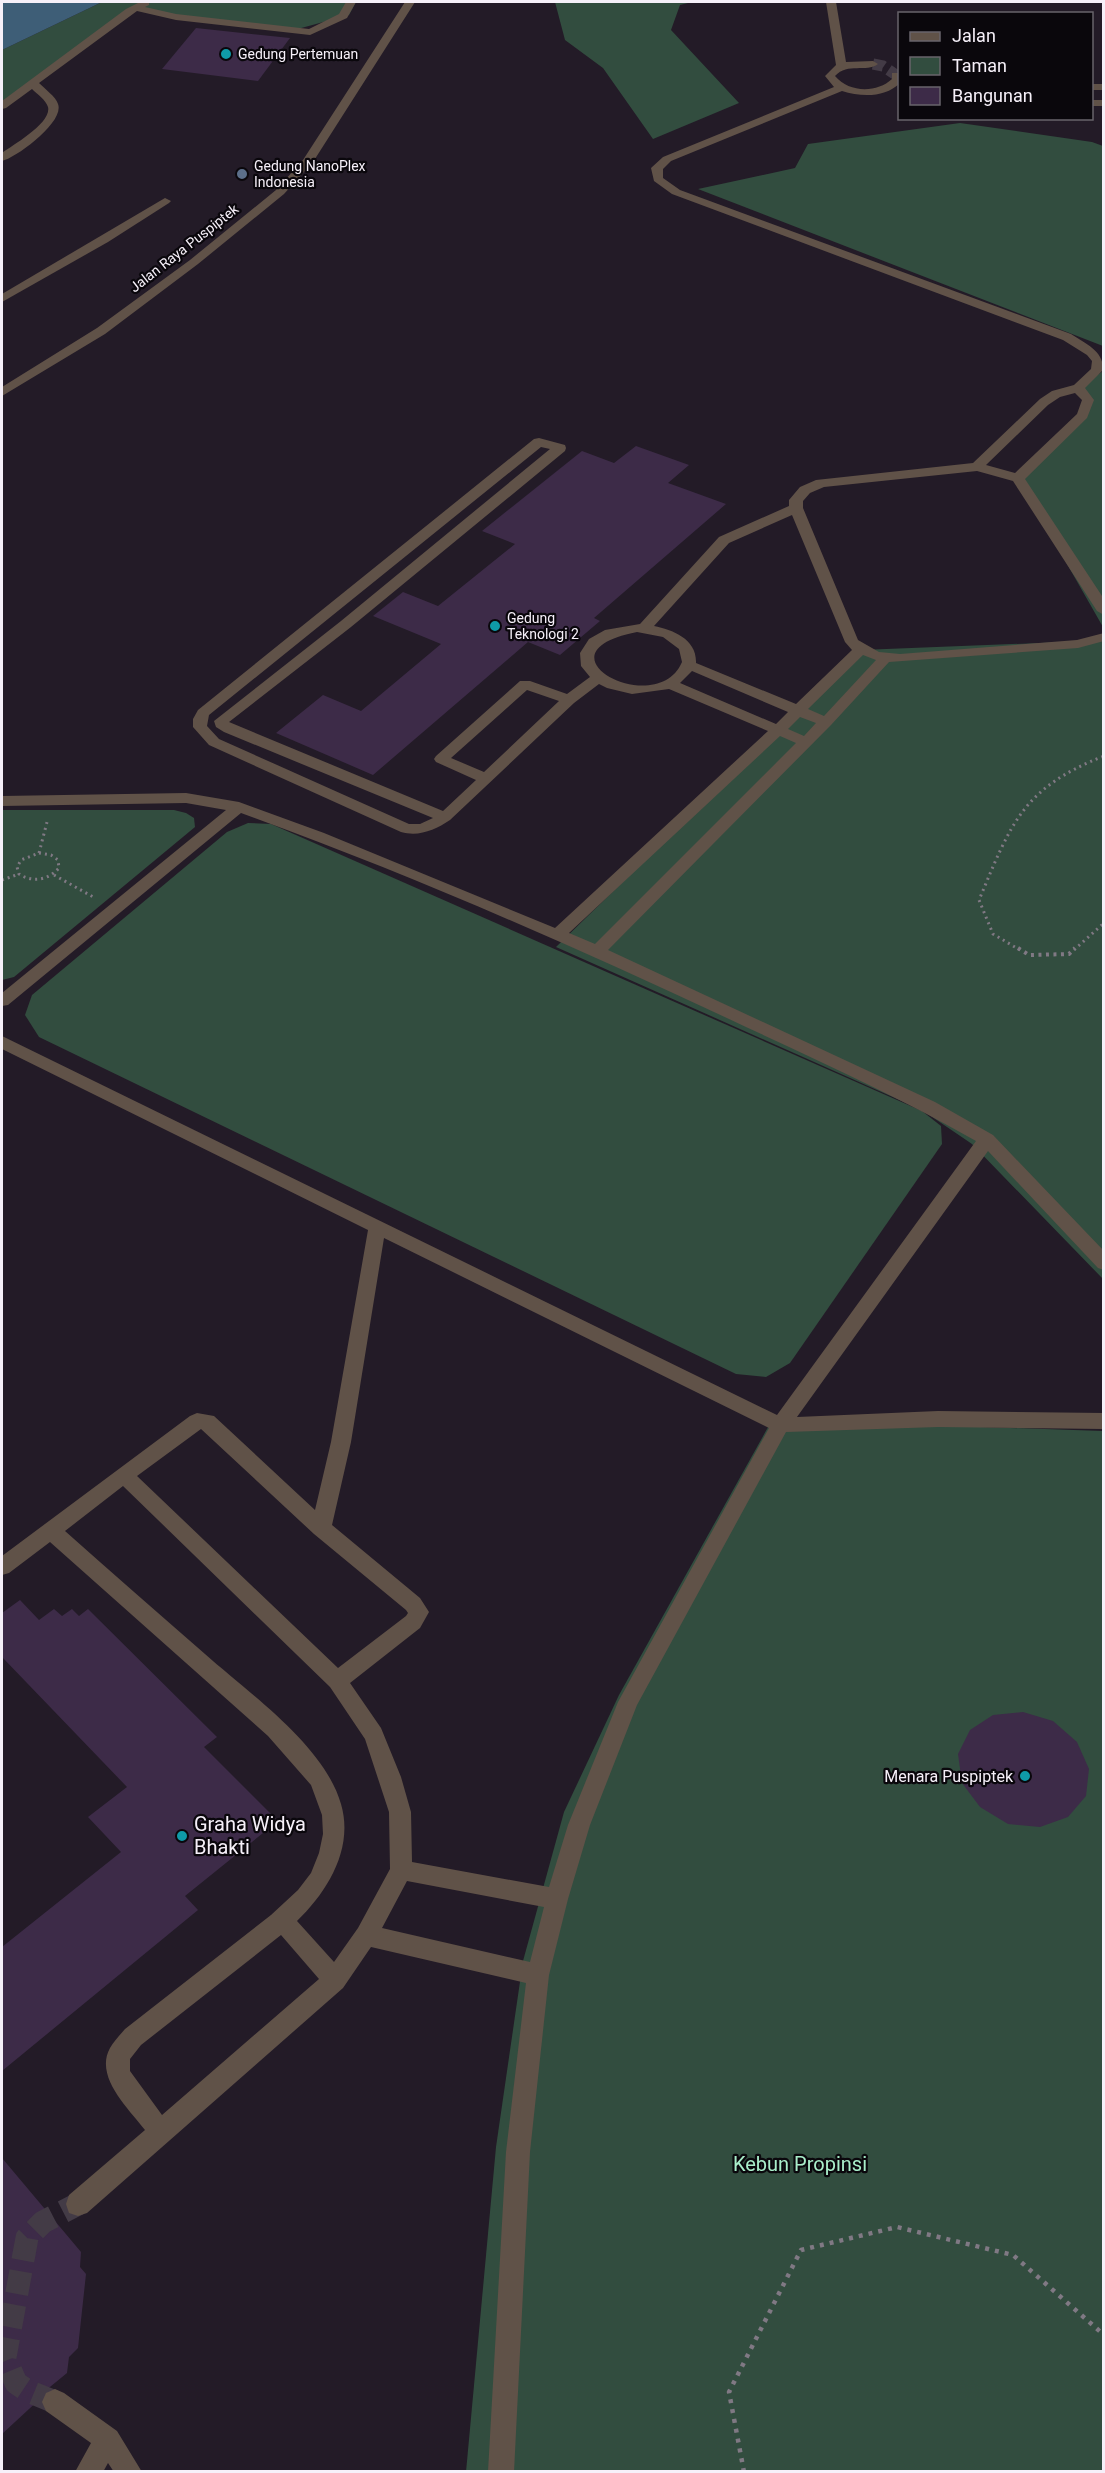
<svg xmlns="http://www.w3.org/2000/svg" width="1105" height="2473" font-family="Roboto,sans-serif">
<rect width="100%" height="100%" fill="#231b27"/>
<g fill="#324d3f">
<path d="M 102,2 L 356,2 L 349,15 L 294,30 L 166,15 L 135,6 L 2,108 L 2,50 Z"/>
<path d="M 555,2 L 692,2 L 680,5 L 671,30 L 739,103 L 653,139 L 603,68 L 565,40 Z"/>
<path d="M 960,123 L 1092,142 L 1103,146 L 1103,346 L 698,189 L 795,168 L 808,144 Z"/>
<path d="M 1103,371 L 1103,627 L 1018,478 L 1083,415 L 1082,386 Z"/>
<path d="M 1103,634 L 1103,1279 L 972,1144 L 922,1110 L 556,947 L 861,650 L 1089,641 Z"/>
<path d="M 2,810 L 174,810 L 186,813 L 194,818 L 195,827 L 14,977 L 2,980 Z"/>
<path d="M 248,823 L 271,824 L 922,1111 L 941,1126 L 942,1144 L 790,1363 L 766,1377 L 736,1374 L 39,1037 L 25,1015 L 32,995 L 227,832 Z"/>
<path d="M 772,1420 L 1103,1431 L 1103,2471 L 466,2472 L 496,2147 L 523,1961 L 564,1812 L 619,1695 Z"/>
</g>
<path fill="#3e5e77" d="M 2,2 L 102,2 L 2,50 Z"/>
<g fill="#3d2b48">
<path d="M 196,28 L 290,38 L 258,81 L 162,69 Z"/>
<path d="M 636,446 L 689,465 L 668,483 L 726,504 L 594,618 L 600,621 L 560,655 L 528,642 L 373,775 L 276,733 L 323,695 L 361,711 L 441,644 L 373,616 L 403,592 L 438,606 L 515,544 L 482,531 L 582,451 L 614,463 Z"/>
<path d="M 20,1600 L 39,1620 L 54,1609 L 62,1616 L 72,1609 L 79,1616 L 88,1609 L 217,1737 L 204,1747 L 278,1821 L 185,1896 L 198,1910 L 2,2071 L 2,1947 L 121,1852 L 88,1817 L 127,1787 L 2,1657 L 2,1613 Z"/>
<path d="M 1023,1712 L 1053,1721 L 1077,1742 L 1089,1769 L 1086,1796 L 1068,1817 L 1040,1827 L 1008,1824 L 980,1807 L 962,1783 L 958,1754 L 970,1730 L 993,1715 Z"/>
<path d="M 2,2158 L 81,2252 L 80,2267 L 86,2274 L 78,2348 L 69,2357 L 67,2373 L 45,2391 L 42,2397 L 2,2434 Z"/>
</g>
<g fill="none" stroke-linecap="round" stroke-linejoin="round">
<path stroke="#433b46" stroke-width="11" stroke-dasharray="11 6" stroke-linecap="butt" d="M 873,64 L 883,66 L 896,75"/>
<path stroke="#433b46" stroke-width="23" stroke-dasharray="23 11" stroke-linecap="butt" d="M 55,2402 L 28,2391 L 16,2383 L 5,2357 L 27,2238 L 43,2222 L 78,2204"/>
<g stroke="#807984" stroke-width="3" stroke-dasharray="2 4" stroke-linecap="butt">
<path d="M 39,853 L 51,855 L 58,860 L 59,868 C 48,880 33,883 19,874 L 17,867 L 21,860 Z"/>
<path d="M 39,853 L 47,822"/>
<path d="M 54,875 L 95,898"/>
<path d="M 2,880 L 19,874"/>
<path d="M 1020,950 L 993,934 L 979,900 C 1011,824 1022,788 1104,756"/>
<path d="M 1074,950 L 1104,923"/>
</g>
<path stroke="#807984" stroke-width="4" stroke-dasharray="3 4.5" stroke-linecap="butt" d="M 1018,948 L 1029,955 L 1069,954 L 1075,948"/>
<path stroke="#807984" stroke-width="4.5" stroke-dasharray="4 6" stroke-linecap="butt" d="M 744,2472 L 729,2392 L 801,2250 L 897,2227 L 1013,2255 L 1104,2335"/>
<g fill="#605248" fill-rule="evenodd">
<path d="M 140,2 L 149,2 L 149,5 L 145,7 L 176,14 L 309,29 L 339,14 L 346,2 L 356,2 L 347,18 L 310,35 L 176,20 L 137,11 L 39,83 C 45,89 56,97 58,104 C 65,122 16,158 2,161 L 2,153 C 13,145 52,123 48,107 C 46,100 37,94 32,89 L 6,108 L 2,109 L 2,101 L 126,9 Z"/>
<path d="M 405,2 L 415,2 L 313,162 L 284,194 L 198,264 L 105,334 L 2,396 L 2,387 L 97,328 L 190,260 L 276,190 L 303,160 Z"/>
<path d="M 826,2 L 836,2 L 846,62 L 873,61 L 878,64 C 866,73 848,62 835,76 C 849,93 877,93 892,79 L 892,73 L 900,73 L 900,83 C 885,98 861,97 842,91 L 671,161 L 663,169 L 663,178 L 680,190 L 1071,334 C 1086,344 1104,351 1103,370 L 1085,388 L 1094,400 L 1087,418 L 1025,479 L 1104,599 L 1104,615 L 1097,611 L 1013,481 L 977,471 L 824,487 L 810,493 L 803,501 L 803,508 L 858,640 L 879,652 L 900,654 L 1077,640 L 1104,633 L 1104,641 L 1078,648 L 889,662 L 831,725 L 608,950 L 935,1102 L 993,1135 L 1104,1251 L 1104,1270 L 1098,1268 L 988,1151 L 797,1417 L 938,1411 L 1104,1413 L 1104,1429 L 938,1427 L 786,1432 L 637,1705 L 590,1825 L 568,1899 L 549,1975 L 530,2152 L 514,2472 L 488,2472 L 506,2152 L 526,1983 L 371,1947 L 343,1988 L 87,2213 L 78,2216 L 69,2213 L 66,2204 L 69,2195 L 145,2130 C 129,2109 94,2077 110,2048 C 114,2041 120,2035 125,2029 L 271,1915 L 298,1890 L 311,1873 L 319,1853 L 323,1834 L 322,1815 L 311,1785 L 268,1736 L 50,1542 L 9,1573 L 2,1575 L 2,1556 L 190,1416 L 197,1413 L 214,1416 L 315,1510 L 331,1442 L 368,1230 L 2,1049 L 2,1036 L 777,1415 L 976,1141 C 896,1095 812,1058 729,1019 C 569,944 407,873 241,813 L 8,1005 L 2,1006 L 2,993 L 226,810 L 186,803 L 2,806 L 2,796 L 186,793 L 239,802 L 324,833 L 555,928 L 768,731 L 669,689 L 632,694 L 607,688 L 599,684 L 574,703 L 450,820 C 435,830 419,837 401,832 L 209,745 L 193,727 L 193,719 L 198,710 L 534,439 L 539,438 L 565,445 L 566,448 L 565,451 L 351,627 L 229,722 L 443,811 L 476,780 L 436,762 L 434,759 L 436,756 L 520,681 L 530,681 L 567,694 L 590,677 L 581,666 L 580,653 L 589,639 L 605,630 L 640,624 L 719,537 L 789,506 L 789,500 L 800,487 L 816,480 L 973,463 L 1040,399 L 1052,391 L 1074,385 L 1091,369 L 1092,361 L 1087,355 L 1063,340 L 672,194 L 654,181 L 651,168 L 663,157 L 834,87 L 825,76 L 836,65 ZM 1075,393 L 1082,400 L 1077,414 L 1015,473 L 986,465 L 1048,405 L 1060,397 ZM 541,447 L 550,449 L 341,621 L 214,721 L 216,727 L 224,732 L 433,818 L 420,824 L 409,824 L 219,739 L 207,726 L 209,715 ZM 792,515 L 845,642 L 852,650 L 796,704 L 696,663 C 697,639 673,630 654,626 L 729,543 ZM 637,632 L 663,637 L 679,649 L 682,662 C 657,721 529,653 637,632 ZM 863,655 L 876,660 L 824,716 L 808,709 ZM 692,671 L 788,712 L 776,724 L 680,683 ZM 527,690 L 559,701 L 484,772 L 451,758 ZM 800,717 L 816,723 L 804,736 L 788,729 ZM 780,736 L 796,743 L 595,944 L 569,933 ZM 384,1238 L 769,1428 L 618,1702 L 568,1825 L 549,1887 L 412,1862 L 411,1812 L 401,1777 L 381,1728 L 350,1683 L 420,1628 L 429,1612 L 420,1598 L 332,1525 L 351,1442 ZM 201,1429 L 314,1534 L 406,1610 L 408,1613 L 406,1616 L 338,1668 L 137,1476 ZM 123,1486 L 330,1687 L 365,1739 L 389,1812 L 390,1869 L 358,1928 L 334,1962 L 297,1921 C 328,1891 354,1848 341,1804 C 324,1745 250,1694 205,1654 C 158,1613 111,1572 65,1531 ZM 407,1881 L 544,1907 L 530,1962 L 382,1928 ZM 281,1935 L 319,1979 L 162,2115 L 130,2071 L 130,2059 L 141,2045 Z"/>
<rect x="1092" y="84" width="12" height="6"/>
<rect x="1092" y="100" width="12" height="6"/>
<path d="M 165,198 L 171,201 L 169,203 L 108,242 L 2,302 L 2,294 Z"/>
<path d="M 55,2389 L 64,2393 L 117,2431 L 142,2472 L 114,2472 L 108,2463 L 103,2472 L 75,2472 L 91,2443 L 46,2411 L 42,2402 L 46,2393 Z"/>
</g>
</g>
<g fill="#0f9aa8" stroke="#0a070c" stroke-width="2">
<circle cx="226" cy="54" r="6"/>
<circle cx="495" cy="626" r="6"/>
<circle cx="1025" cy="1776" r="6"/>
<circle cx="182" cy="1836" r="6"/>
</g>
<circle fill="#5c6f8a" stroke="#0a070c" stroke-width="2" cx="242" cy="174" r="6"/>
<g text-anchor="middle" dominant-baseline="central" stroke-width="4.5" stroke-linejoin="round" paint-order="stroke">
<g font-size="14" fill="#f6f0f9" stroke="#0a070c" text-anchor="start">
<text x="238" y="54">Gedung Pertemuan</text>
<text x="254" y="166">Gedung NanoPlex<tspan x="254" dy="16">Indonesia</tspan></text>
<text x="507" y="618">Gedung<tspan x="507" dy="16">Teknologi 2</tspan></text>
</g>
<g font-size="14" fill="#f6f0f9" stroke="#0a070c">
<text transform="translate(184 248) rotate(-38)">Jalan Raya Puspiptek</text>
</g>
<g font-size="16" fill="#f6f0f9" stroke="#0a070c" text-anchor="end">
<text x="1013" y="1776">Menara Puspiptek</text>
</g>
<g font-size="20" fill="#f6f0f9" stroke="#0a070c" text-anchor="start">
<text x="194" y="1824">Graha Widya<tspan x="194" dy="23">Bhakti</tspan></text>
</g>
<g font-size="20" fill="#a9eeca" stroke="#0a070c">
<text x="800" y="2164">Kebun Propinsi</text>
</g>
</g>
<rect width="1105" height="2473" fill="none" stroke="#f6f0f9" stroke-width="6"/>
<rect x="898" y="12" width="195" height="108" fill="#0a070c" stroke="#68646b" stroke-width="1.5"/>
<rect x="910" y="32" width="30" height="9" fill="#605248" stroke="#68646b" stroke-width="1.5"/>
<text x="952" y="42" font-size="18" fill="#f6f0f9">Jalan</text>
<rect x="910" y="57" width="30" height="18" fill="#324d3f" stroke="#68646b" stroke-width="1.5"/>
<text x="952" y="72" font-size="18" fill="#f6f0f9">Taman</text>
<rect x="910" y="87" width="30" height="18" fill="#3d2b48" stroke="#68646b" stroke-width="1.5"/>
<text x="952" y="102" font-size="18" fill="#f6f0f9">Bangunan</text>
</svg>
